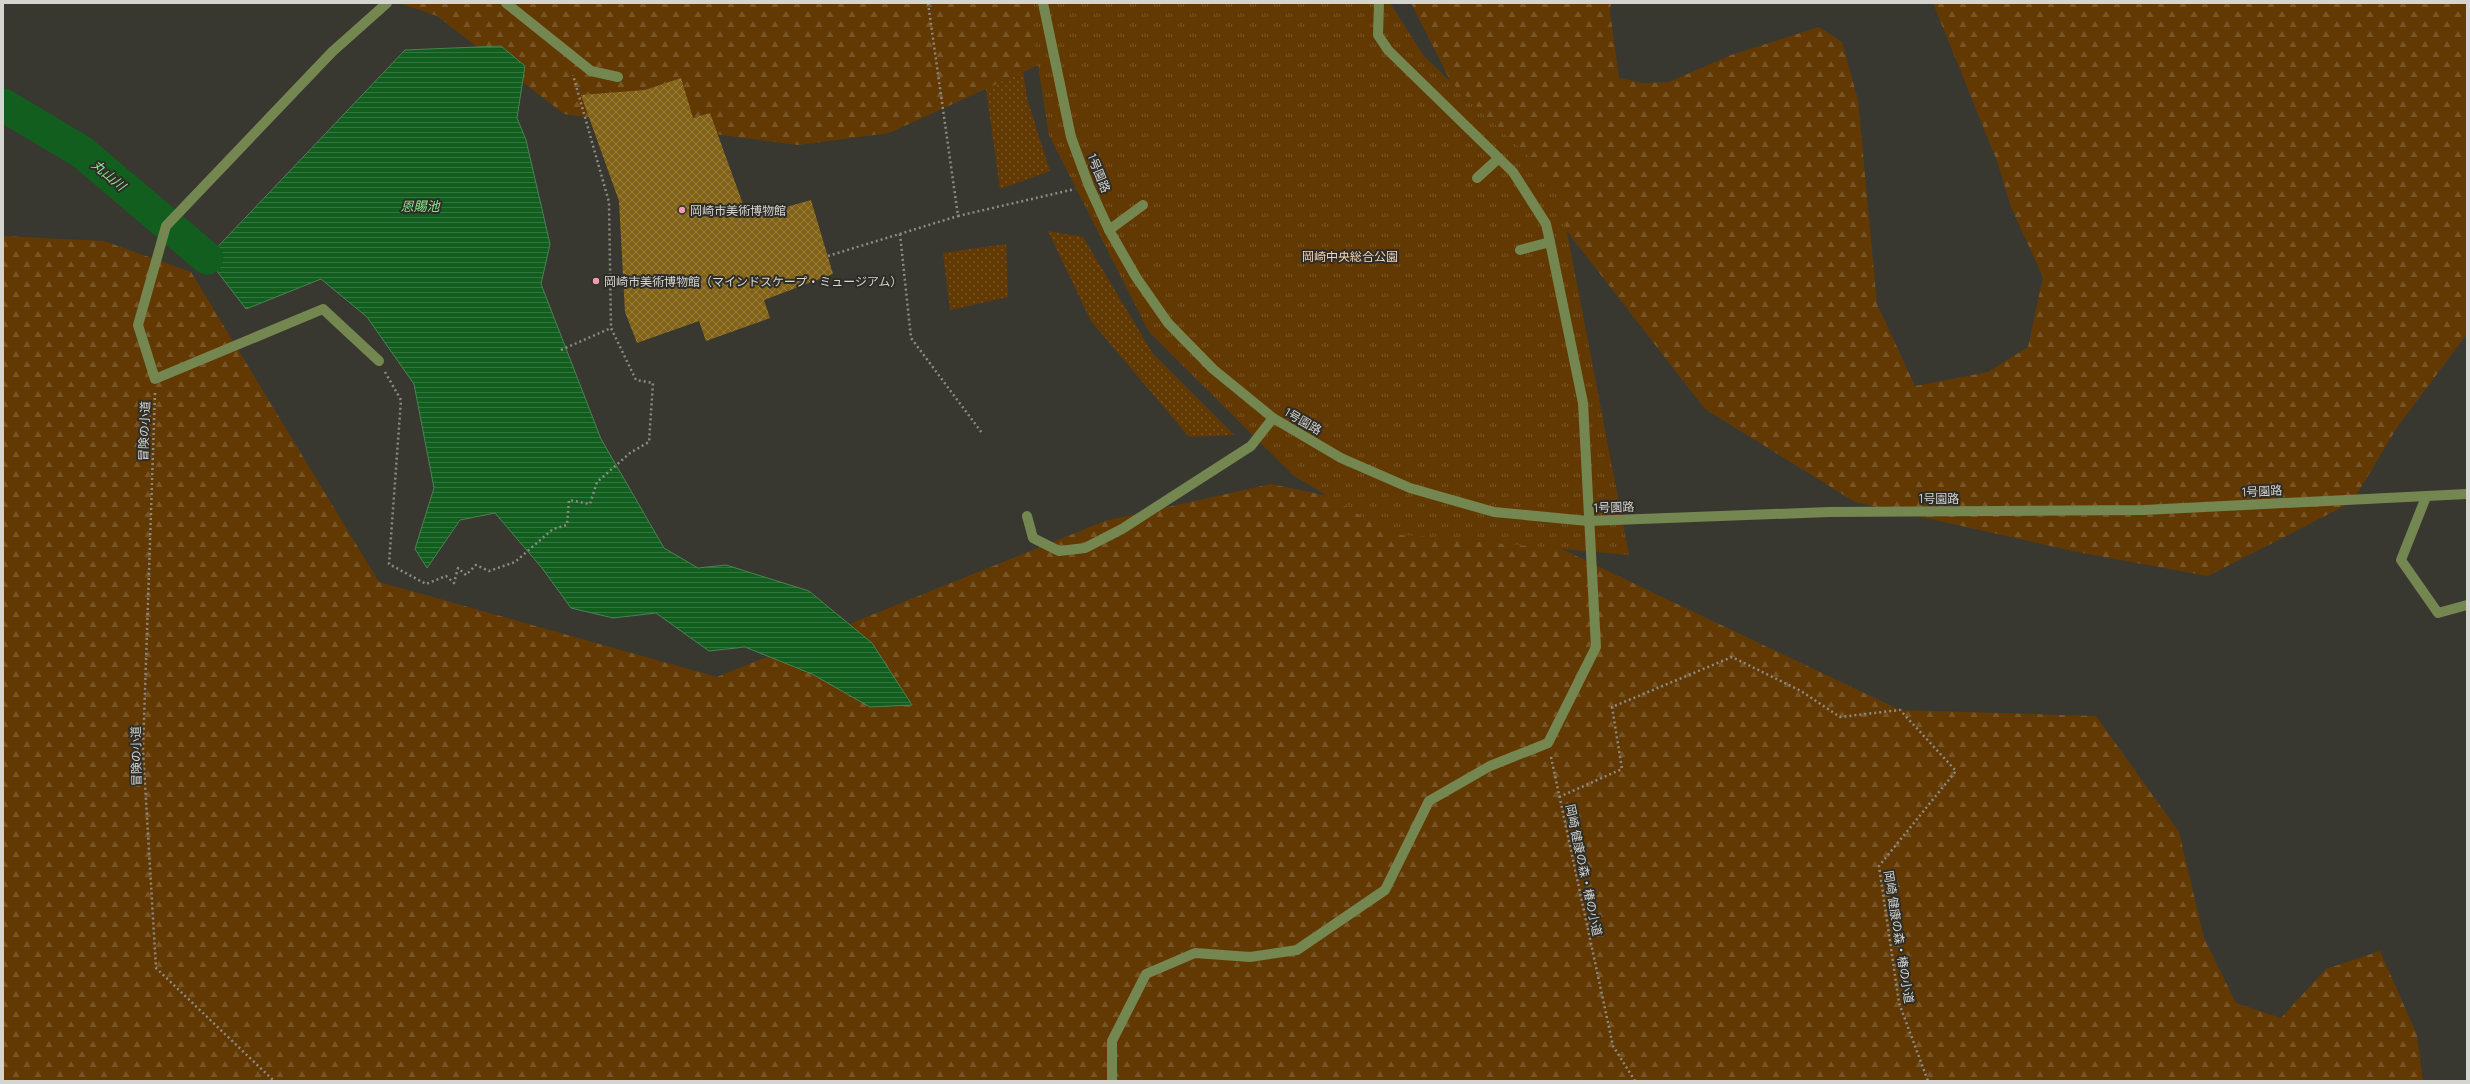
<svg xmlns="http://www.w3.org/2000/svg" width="2470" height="1084" font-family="Manrope,'Noto Sans JP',sans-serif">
<defs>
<pattern id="grass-dots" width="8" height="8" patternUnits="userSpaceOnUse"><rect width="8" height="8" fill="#633903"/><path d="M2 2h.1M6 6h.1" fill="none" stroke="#785527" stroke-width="1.8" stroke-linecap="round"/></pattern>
<pattern id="forest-firs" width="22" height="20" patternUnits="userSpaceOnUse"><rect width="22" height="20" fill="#633903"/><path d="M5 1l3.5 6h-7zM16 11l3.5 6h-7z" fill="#785527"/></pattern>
<pattern id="park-tufts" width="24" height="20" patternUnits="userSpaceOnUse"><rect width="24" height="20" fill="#633903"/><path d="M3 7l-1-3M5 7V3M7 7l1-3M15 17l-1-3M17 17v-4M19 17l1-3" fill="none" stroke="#785527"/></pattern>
<pattern id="water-rules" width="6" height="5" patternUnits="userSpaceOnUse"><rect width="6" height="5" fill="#125e1e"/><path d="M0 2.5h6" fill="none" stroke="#34743e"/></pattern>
<pattern id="building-cross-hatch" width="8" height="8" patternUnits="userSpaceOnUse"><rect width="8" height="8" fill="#816216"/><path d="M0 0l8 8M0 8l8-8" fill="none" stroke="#987f42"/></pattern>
</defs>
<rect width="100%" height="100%" fill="#383831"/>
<g fill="url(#grass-dots)">
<path d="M 974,3 L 1014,3 L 1027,99 L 1050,171 L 1000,189 Z"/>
<path d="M 1048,231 L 1083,237 L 1153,354 L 1234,435 L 1189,437 L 1091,321 Z"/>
<path d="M 1006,244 L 1008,297 L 950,310 L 943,253 Z"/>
</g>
<g fill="url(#forest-firs)">
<path d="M 399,3 L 1134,3 L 1100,37 L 889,133 L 798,145 L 564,114 L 437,16 Z"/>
<path d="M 1411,3 L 1611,3 L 1610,12 L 1619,78 L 1643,83 L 1669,82 L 1731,55 L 1819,27 L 1842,42 L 1858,100 L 1877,304 L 1915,386 L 1988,372 L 2028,347 L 2043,277 L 2011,207 L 1997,161 L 1933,3 L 2467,3 L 2467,334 L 2398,426 L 2352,502 L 2208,576 L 2077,552 L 1855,502 L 1705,409 L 1451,82 Z"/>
<path d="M 3,236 L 104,241 L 191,272 L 379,582 L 717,677 L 1105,521 L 1271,484 L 1547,542 L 1900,710 L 2096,716 L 2179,832 L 2204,938 L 2236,1003 L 2281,1018 L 2326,969 L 2380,951 L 2417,1035 L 2423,1081 L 3,1081 Z"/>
</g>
<path fill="url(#park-tufts)" d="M 1028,3 L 1390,3 L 1424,56 L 1558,185 L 1629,555 L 1392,534 L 1294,476 L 1149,332 L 1049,135 Z"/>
<path fill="url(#water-rules)" stroke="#4c8153" d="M 501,46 L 525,66 L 517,118 L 526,140 L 550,244 L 541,284 L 601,439 L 664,548 L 698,568 L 726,565 L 809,591 L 872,643 L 912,705 L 870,707 L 812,674 L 745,647 L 709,651 L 656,613 L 613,618 L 571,608 L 542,568 L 495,513 L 460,520 L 427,568 L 415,549 L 434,488 L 414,384 L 367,317 L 321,279 L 246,309 L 207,258 L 405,50 Z"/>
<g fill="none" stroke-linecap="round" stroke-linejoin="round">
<path stroke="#125e1e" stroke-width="33" d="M 3,105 L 82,152 L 207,258"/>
</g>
<path fill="url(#building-cross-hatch)" d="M 681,78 L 693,118 L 710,113 L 748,218 L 811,200 L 833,274 L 764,300 L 770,318 L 706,341 L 699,321 L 637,343 L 625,312 L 619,201 L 581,95 L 645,90 Z"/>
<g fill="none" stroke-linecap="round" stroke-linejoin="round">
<g stroke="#8b8b85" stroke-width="2.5" stroke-dasharray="2 3" stroke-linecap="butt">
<path d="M 928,3 L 958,216 L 1075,189"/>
<path d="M 900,234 L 911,338 L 982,433"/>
<path d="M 828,256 L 958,216"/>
<path d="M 561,350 L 611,328"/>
<path d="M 385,372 L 401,400 L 389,564 L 426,584 L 446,576 L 454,583 L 458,568 L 466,575 L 476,565 L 489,571 L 515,562 L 553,529 L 567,525 L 569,500 L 590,504 L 597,482 L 630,453 L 649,442 L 653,383 L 636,380 L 611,328 L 609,202 L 573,75"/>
<path d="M 155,393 L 143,750 L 156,968 L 274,1081"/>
<path d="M 1551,757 L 1613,1046 L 1635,1081"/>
<path d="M 1559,797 L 1622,769 L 1612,707 L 1732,657 L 1801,691 L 1840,717 L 1900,710 L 1956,771 L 1879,866 L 1899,1003 L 1928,1081"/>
</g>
<g stroke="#748750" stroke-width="10">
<path d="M 506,3 L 591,71 L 618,77"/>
<path d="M 1043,3 L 1071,137 L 1089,186 L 1109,230 L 1136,277 L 1168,323 L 1213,369 L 1273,418 L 1341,458 L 1410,488 L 1494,512 L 1588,521 L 1829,512 L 2144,510 L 2467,494"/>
<path d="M 1477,178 L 1499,158"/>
<path d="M 1109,230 L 1143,205"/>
<path d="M 1520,250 L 1550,242"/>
<path d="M 379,361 L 323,309 L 155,379 L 138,325 L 166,226 L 332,52 L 387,3"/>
<path d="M 2426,497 L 2401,560 L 2438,613 L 2467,605"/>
<path d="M 1027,516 L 1033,538 L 1059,551 L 1085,548 L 1122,529 L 1251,446 L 1273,418"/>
<path d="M 1112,1081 L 1112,1041 L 1146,974 L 1195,953 L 1250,957 L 1297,950 L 1385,890 L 1429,801 L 1490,766 L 1548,743 L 1596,647 L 1583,403 L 1550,242 L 1546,224 L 1513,172 L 1388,50 L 1378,35 L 1379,3"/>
</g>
</g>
<g fill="#f29ab0" stroke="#2e2d27" stroke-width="1.5">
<circle cx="682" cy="210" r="4"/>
<circle cx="596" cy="281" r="4"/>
</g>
<g text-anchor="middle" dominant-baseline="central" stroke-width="4" stroke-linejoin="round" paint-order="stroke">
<g font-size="12" fill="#d4d4d0" stroke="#2e2d27">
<text transform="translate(1099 173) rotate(68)">1号園路</text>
<text transform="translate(1303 421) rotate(30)">1号園路</text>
<text transform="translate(144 431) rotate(-88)">冒険の小道</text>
<text transform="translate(2262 491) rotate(-3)">1号園路</text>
<text x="1939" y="498">1号園路</text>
<text transform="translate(1614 507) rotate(-2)">1号園路</text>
<text transform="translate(136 756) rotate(-91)">冒険の小道</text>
<text transform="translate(1584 870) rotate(78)">岡崎 健康の森・椿の小道</text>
<text transform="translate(1899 937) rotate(81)">岡崎 健康の森・椿の小道</text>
</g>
<g font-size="12" fill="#d4d4d0" stroke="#2e2d27" text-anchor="start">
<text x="690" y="210">岡崎市美術博物館</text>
<text x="604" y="281">岡崎市美術博物館（マインドスケープ・ミュージアム）</text>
</g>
<g font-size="12" fill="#f7d2b1" stroke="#2e2d27">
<text x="1350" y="256">岡崎中央総合公園</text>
</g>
<g font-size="13" font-style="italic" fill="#8be88f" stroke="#2e2d27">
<text transform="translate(109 175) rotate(40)">丸山川</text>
<text x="420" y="206">恩賜池</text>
</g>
</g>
<rect width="2470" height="1084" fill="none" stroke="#d4d4d0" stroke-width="8"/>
</svg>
